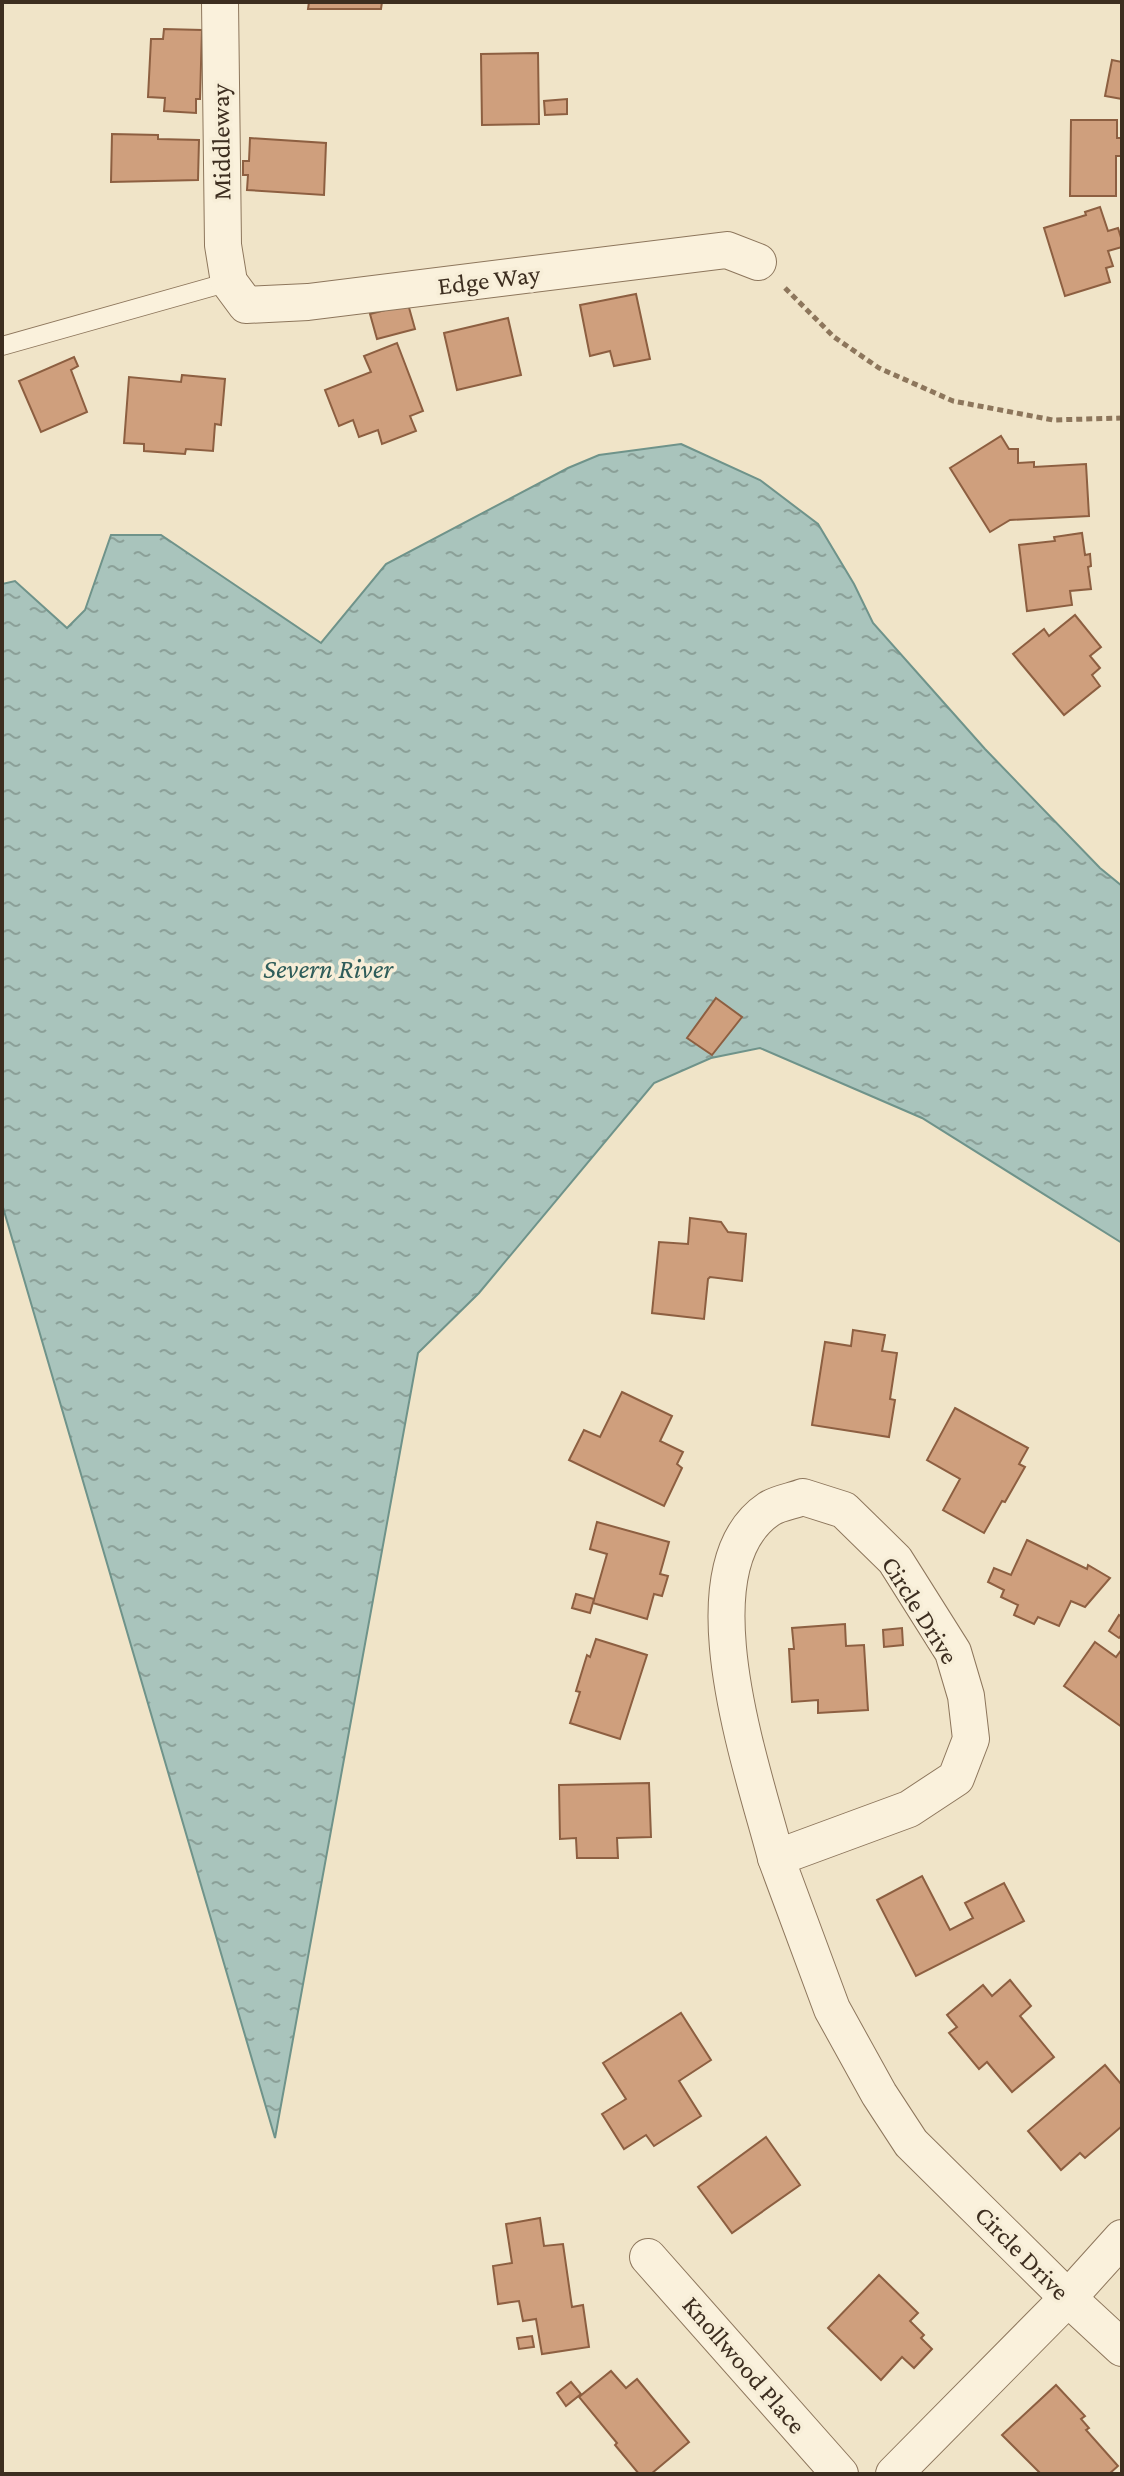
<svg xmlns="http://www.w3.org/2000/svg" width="1124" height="2476" font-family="'Crimson Pro',serif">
<defs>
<pattern id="water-ripples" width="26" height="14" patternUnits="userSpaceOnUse" patternTransform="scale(2)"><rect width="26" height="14" fill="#a9c4bc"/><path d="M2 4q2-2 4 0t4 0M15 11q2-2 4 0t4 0" fill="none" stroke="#8ba098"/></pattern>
</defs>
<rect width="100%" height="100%" fill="#f0e4c8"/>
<path fill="url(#water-ripples)" stroke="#6f938a" stroke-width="2" d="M 681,444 L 760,480 L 818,524 L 854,584 L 873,623 L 985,749 L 1100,868 L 1122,886 L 1122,1243 L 922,1118 L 760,1048 L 711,1058 L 654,1083 L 479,1293 L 418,1353 L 275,2138 L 2,1204 L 2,584 L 15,581 L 67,628 L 85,610 L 111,535 L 161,535 L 321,643 L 386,564 L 568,468 L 599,455 Z"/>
<g fill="#cf9f7d" stroke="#8d5f41" stroke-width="2">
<path d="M 309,2 L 382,2 L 381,9 L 308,9 Z"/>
<path d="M 164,29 L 202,30 L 200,99 L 196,99 L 196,113 L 164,111 L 165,98 L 148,97 L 151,39 L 163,39 Z"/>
<path d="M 538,53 L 539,124 L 482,125 L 481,54 Z"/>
<path d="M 1112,60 L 1122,62 L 1122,99 L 1105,96 Z"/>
<path d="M 567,99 L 567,114 L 545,115 L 544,101 Z"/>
<path d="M 1071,120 L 1117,120 L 1117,138 L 1122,138 L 1122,156 L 1116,156 L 1116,196 L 1070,196 Z"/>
<path d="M 112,134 L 158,135 L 158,139 L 199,140 L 198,180 L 111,182 Z"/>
<path d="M 250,138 L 326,143 L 324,195 L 247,190 L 248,175 L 243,175 L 243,161 L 249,161 Z"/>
<path d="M 1100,207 L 1108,231 L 1118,228 L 1122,241 L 1122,247 L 1108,251 L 1113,266 L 1106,268 L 1110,282 L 1065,296 L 1044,228 L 1086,215 L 1085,212 Z"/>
<path d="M 636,294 L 650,359 L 614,366 L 610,351 L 590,356 L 580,305 Z"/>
<path d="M 408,304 L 415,329 L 377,339 L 370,314 Z"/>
<path d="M 508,318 L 521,375 L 457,390 L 444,333 Z"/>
<path d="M 397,343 L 423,411 L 410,416 L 416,431 L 382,444 L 378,430 L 359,437 L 353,420 L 339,426 L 325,390 L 371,372 L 364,356 Z"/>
<path d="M 74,357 L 78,366 L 71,370 L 87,412 L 41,432 L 19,381 Z"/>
<path d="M 182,375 L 225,379 L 221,425 L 215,424 L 213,451 L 186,449 L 185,454 L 144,451 L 144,444 L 124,443 L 129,377 L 181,382 Z"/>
<path d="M 1001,436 L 1009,449 L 1018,449 L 1018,463 L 1034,462 L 1034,467 L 1086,464 L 1089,516 L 1010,520 L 990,532 L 950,468 Z"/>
<path d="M 1082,533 L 1085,555 L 1090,554 L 1091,566 L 1088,567 L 1091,589 L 1070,591 L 1072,605 L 1027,611 L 1019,545 L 1055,541 L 1054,537 Z"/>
<path d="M 1075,615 L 1101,647 L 1090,656 L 1100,668 L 1092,675 L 1100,686 L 1064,715 L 1013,654 L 1044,629 L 1049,636 Z"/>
<path d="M 716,998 L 742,1017 L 712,1055 L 687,1038 Z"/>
<path d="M 690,1218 L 721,1222 L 728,1232 L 746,1234 L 742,1281 L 710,1277 L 708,1279 L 704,1319 L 652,1313 L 659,1242 L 688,1244 Z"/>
<path d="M 853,1330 L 885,1335 L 882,1351 L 897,1353 L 890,1399 L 895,1400 L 889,1437 L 812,1425 L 825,1342 L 851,1346 Z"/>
<path d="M 622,1392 L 672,1416 L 660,1441 L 683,1452 L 677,1464 L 682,1468 L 664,1506 L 569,1460 L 584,1430 L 600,1437 Z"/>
<path d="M 955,1408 L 1028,1448 L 1019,1464 L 1025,1467 L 1005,1502 L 1002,1501 L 984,1533 L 943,1510 L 960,1479 L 927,1460 Z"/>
<path d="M 597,1522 L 669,1542 L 660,1574 L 668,1576 L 662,1596 L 654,1594 L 647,1619 L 593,1603 L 607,1554 L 590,1549 Z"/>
<path d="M 1027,1540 L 1087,1569 L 1088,1565 L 1110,1578 L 1085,1607 L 1071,1601 L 1059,1626 L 1038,1617 L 1034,1624 L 1014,1615 L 1018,1605 L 1001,1597 L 1004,1590 L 988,1582 L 994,1568 L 1011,1575 Z"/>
<path d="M 576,1594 L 594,1599 L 590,1613 L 572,1608 Z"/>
<path d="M 1119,1615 L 1122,1617 L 1122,1634 L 1119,1638 L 1109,1631 Z"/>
<path d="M 845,1624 L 846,1646 L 864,1645 L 868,1710 L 818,1713 L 818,1700 L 792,1702 L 789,1649 L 794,1649 L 792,1628 Z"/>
<path d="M 902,1628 L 903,1645 L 884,1647 L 883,1630 Z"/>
<path d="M 596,1639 L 647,1655 L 620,1739 L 570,1723 L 580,1692 L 576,1691 L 587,1655 L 590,1657 Z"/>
<path d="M 1095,1642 L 1116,1657 L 1122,1649 L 1122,1727 L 1064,1686 Z"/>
<path d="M 649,1783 L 651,1837 L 617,1838 L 618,1858 L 577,1858 L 576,1838 L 560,1839 L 559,1785 Z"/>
<path d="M 922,1876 L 950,1930 L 973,1918 L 965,1903 L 1004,1883 L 1024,1921 L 916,1976 L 877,1900 Z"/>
<path d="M 1010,1980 L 1031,2006 L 1020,2016 L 1054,2057 L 1012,2092 L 987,2062 L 979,2069 L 949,2033 L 957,2027 L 947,2015 L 983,1985 L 992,1996 Z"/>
<path d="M 681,2013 L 711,2060 L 679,2081 L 701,2116 L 654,2146 L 646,2135 L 624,2149 L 602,2114 L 626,2099 L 603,2063 Z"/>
<path d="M 1105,2065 L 1122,2085 L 1122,2126 L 1085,2158 L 1080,2153 L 1061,2170 L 1028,2131 Z"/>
<path d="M 766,2137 L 800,2185 L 732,2233 L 698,2187 Z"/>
<path d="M 540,2218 L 544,2246 L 563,2244 L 572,2307 L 583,2305 L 589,2347 L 542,2354 L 536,2319 L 523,2321 L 519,2301 L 498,2304 L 493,2266 L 512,2263 L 506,2224 Z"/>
<path d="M 879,2275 L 918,2313 L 910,2321 L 924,2335 L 921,2338 L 932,2349 L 914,2368 L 902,2357 L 881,2380 L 828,2328 Z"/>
<path d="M 532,2336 L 534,2347 L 519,2349 L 517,2338 Z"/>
<path d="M 611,2371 L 626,2388 L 637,2379 L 689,2442 L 651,2474 L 639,2474 L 615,2445 L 617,2443 L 579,2397 Z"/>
<path d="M 571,2382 L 581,2394 L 566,2406 L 557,2393 Z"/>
<path d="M 1056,2385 L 1085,2416 L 1081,2419 L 1089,2428 L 1086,2430 L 1118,2466 L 1109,2474 L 1041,2474 L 1002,2435 Z"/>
</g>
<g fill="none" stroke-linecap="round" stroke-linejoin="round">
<g stroke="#8d765c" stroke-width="20">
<path id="service" d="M 2,346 L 229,282"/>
</g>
<g stroke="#8d765c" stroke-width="38">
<g id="minor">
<path d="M 220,2 L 223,245 L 229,282 L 246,305 L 308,302 L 727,250 L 758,262"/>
<path d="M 803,1497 L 844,1510 L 895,1560 L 953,1652 L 966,1696 L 971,1739 L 956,1778 L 909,1809 L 776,1858 C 755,1775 680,1569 769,1509 C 778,1503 793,1501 803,1497 Z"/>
<path d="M 776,1858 L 832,2009 L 879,2094 L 911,2143 L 1068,2298 L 1122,2348"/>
<path d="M 648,2257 L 840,2474"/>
<path d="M 894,2474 L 1068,2298 L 1122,2238"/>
</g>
</g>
<path stroke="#8d765c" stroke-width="5" stroke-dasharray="6 4" stroke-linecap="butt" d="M 785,288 L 834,337 L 879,368 L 953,401 L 1053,420 L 1122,418"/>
<use href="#service" stroke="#faf1dc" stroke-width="18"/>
<use href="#minor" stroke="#faf1dc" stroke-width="36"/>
</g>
<g text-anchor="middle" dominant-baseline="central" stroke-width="7" stroke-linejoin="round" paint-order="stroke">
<g font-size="26" fill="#3d2e20" stroke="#f7eed8">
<text transform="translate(221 142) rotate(-91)">Middleway</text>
<text transform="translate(489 280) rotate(-7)">Edge Way</text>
<text transform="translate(920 1610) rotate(58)">Circle Drive</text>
<text transform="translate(1022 2253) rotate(45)">Circle Drive</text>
<text transform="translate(744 2365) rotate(49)">Knollwood Place</text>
</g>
<g font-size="28" font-style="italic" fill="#2f5d5a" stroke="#f7eed8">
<text x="328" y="968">Severn River</text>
</g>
</g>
<rect width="1124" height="2476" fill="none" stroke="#3d2e20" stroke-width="8"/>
</svg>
